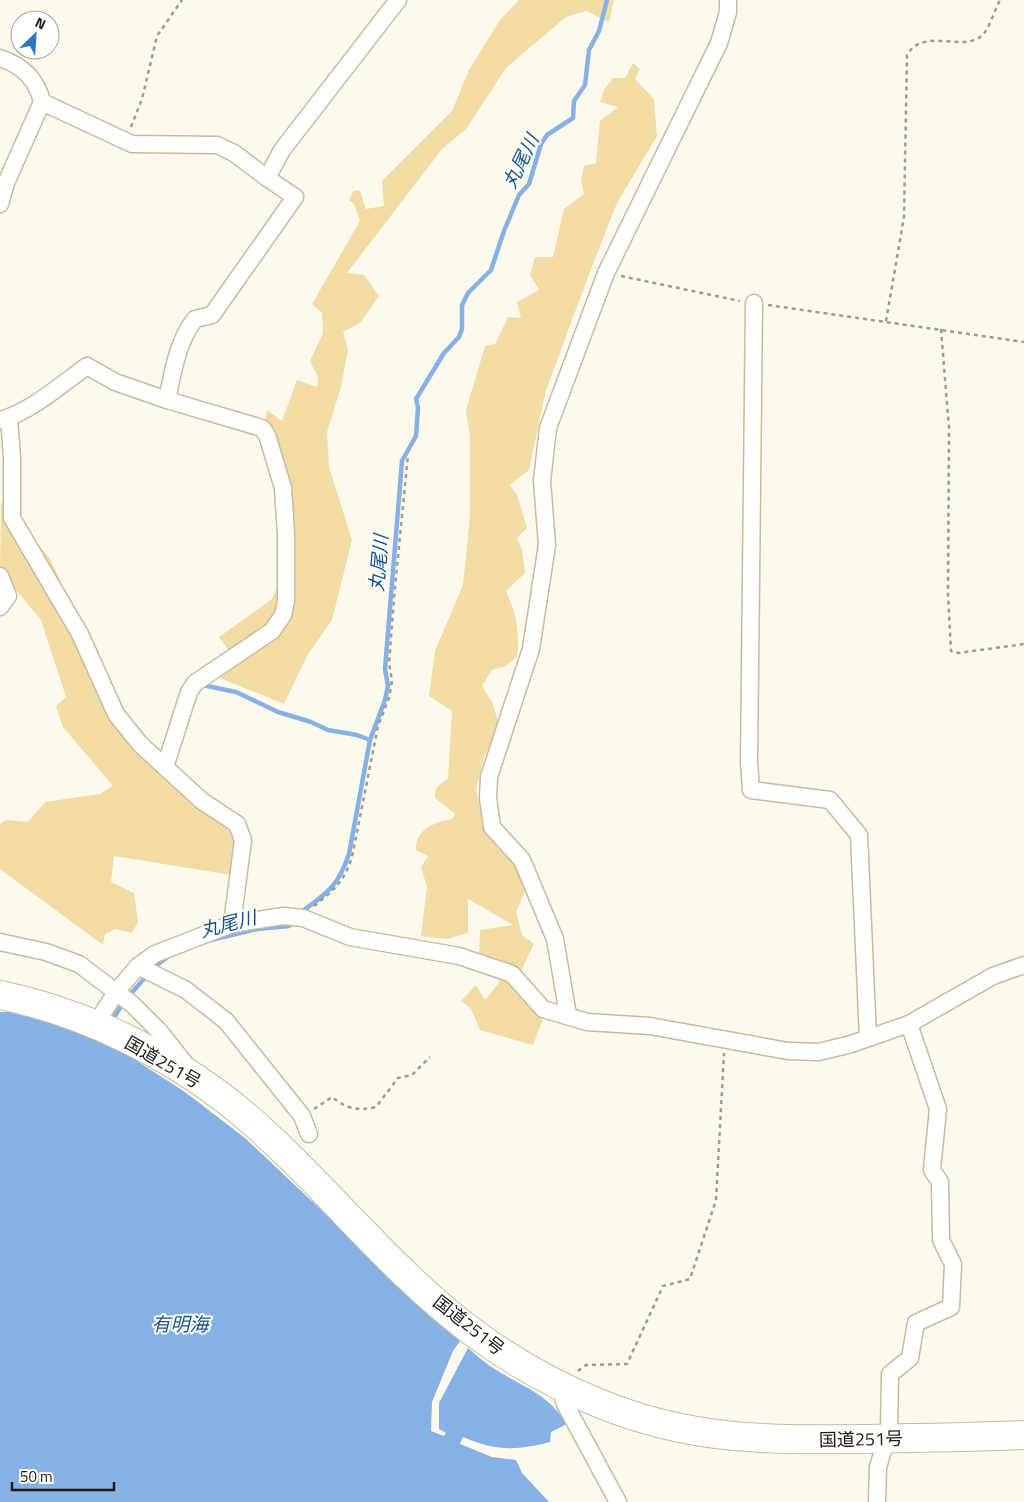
<svg xmlns="http://www.w3.org/2000/svg" width="1024" height="1502" font-family="'Titillium Web','Noto Sans JP',sans-serif">
<rect width="100%" height="100%" fill="#fef9ed"/>
<g fill="#f3dca3">
<path d="M 519,0 L 614,0 L 609,22 L 586,11 L 566,17 L 506,68 L 466,129 L 442,149 L 347,273 L 364,275 L 379,296 L 361,322 L 343,332 L 348,350 L 341,387 L 327,432 L 329,467 L 352,540 L 332,620 L 307,656 L 284,704 L 220,678 L 238,662 L 219,637 L 272,599 L 290,558 L 265,421 L 267,410 L 282,421 L 297,380 L 317,387 L 318,377 L 310,361 L 323,333 L 322,313 L 312,304 L 360,221 L 354,204 L 349,200 L 354,190 L 360,191 L 366,209 L 384,206 L 382,181 L 452,111 L 469,70 L 500,20 Z"/>
<path d="M 633,63 L 640,69 L 635,79 L 654,99 L 657,136 L 617,203 L 591,269 L 546,390 L 529,470 L 510,485 L 517,495 L 527,528 L 517,538 L 522,550 L 525,573 L 506,591 C 516,613 520,632 517,657 L 506,666 L 492,670 L 482,686 L 492,702 L 498,721 L 496,733 L 484,758 L 476,789 L 484,829 L 519,865 L 525,891 L 516,912 L 522,935 L 534,944 L 522,969 L 523,995 L 544,1016 L 533,1045 L 480,1030 L 471,1009 L 461,1001 L 476,985 L 485,1000 L 498,984 L 503,963 L 479,957 L 480,930 L 513,925 L 468,899 L 468,933 L 447,939 L 421,936 L 427,887 L 421,867 L 428,856 L 416,850 C 415,829 435,822 452,819 L 455,814 L 435,798 C 433,788 440,784 448,779 L 452,711 L 429,696 L 435,651 L 463,585 L 470,516 L 470,436 L 466,410 L 485,346 L 495,344 L 508,317 L 521,318 L 517,302 L 539,290 L 530,275 L 535,257 L 553,257 L 564,209 L 584,194 L 581,180 L 584,166 L 596,163 L 600,121 L 618,107 L 600,102 L 604,90 L 613,78 L 625,78 Z"/>
<path d="M 1,502 L 49,557 L 60,580 L 77,634 L 111,718 L 225,824 L 234,839 L 232,875 L 114,856 L 111,882 L 134,893 L 138,922 L 132,933 L 115,929 L 105,934 L 103,945 L 0,869 L 0,824 L 6,820 L 28,822 L 45,802 L 100,794 L 113,786 L 63,727 L 56,706 L 66,697 L 41,620 L 0,571 Z"/>
</g>
<path fill="#86b1e4" d="M 0,1012 L 9,1012 L 72,1028 L 117,1048 L 185,1092 L 245,1138 L 460,1341 L 453,1351 L 432,1402 L 431,1431 L 444,1436 L 446,1433 L 439,1429 L 439,1403 L 468,1348 C 476,1355 484,1362 493,1368 C 521,1386 549,1394 567,1424 L 551,1432 L 550,1442 C 516,1451 496,1451 463,1437 L 460,1444 L 492,1457 L 516,1460 L 522,1473 L 549,1502 L 0,1502 Z"/>
<g fill="none" stroke-linecap="round" stroke-linejoin="round">
<g stroke="#86b1e4" stroke-width="4.5">
<path d="M 202,685 L 236,692 L 278,712 L 311,722 L 328,730 L 357,735 L 370,740"/>
<path d="M 300,913 C 327,893 338,887 349,854 L 370,740 L 385,700 L 388,686 L 385,669 L 402,461 L 416,436 L 418,408 L 416,399 L 444,353 L 459,337 L 462,329 L 462,305 L 468,293 L 491,270 L 504,231 L 519,195 L 529,184 L 541,144 L 547,135 L 573,118 L 574,101 L 585,85 L 589,50 L 599,31 L 607,0"/>
<path d="M 211,940 L 257,929 L 289,926 L 294,920"/>
<path d="M 129,996 L 154,967 L 169,956"/>
<path d="M 110,1023 L 124,1002"/>
</g>
<g stroke="#c7bb9d" stroke-width="19">
<g id="street">
<path d="M 0,58 C 23,66 37,79 42,102 L 6,183 L 0,204"/>
<path d="M 42,102 L 132,144 L 217,145 L 234,153 L 267,178"/>
<path d="M 754,303 L 749,762 L 751,790 L 830,800 L 859,835 L 868,1038"/>
<path d="M 9,418 L 12,457 L 12,518 L 80,634 L 116,714 L 140,744 L 165,767"/>
<path d="M 0,420 C 29,413 62,384 87,366 L 115,382 L 167,400"/>
<path d="M 0,576 L 8,596 L 0,607"/>
<path d="M 232,924 L 243,840 L 237,824 L 202,801 L 165,767 L 189,692 L 195,683 L 272,631 L 283,615 L 286,601 L 286,534 L 283,488 L 267,435 L 262,428 L 167,400 C 173,372 177,342 195,319 L 212,315 L 295,197 L 267,178 L 282,150 L 398,0"/>
<path d="M 0,942 L 46,952 L 79,964 L 132,1004 L 160,1032 L 186,1065"/>
<path d="M 138,966 L 186,990 L 226,1021 L 302,1116 L 309,1134"/>
<path d="M 568,1015 L 555,939 L 522,860 L 492,827 L 488,798 L 489,777 L 531,649 L 547,545 L 542,481 L 548,428 L 606,273 L 719,43 L 728,12 L 728,0"/>
<path d="M 95,1025 L 117,991 L 138,966 L 155,954 L 232,924 L 283,916 L 303,918 L 350,937 L 459,956 L 512,974 L 543,1009 L 587,1022 L 650,1026 L 788,1051 L 819,1052 L 851,1044 L 909,1024 L 993,976 L 1024,965"/>
<path d="M 560,1386 L 565,1404 L 618,1502"/>
<path d="M 877,1502 L 878,1467 L 889,1430 L 890,1374 L 910,1358 L 916,1323 L 951,1307 L 953,1264 L 941,1240 L 940,1182 L 932,1170 L 938,1109 L 909,1024"/>
</g>
</g>
<g stroke="#c7bb9d" stroke-width="30">
<path id="highway" d="M 0,995 C 84,1012 169,1054 236,1108 C 320,1177 386,1268 474,1333 C 513,1362 556,1386 601,1404 C 692,1441 770,1440 866,1439 C 919,1438 971,1437 1024,1435"/>
</g>
<g stroke="#a19c91" stroke-width="2.5" stroke-dasharray="4 4" stroke-linecap="butt">
<path d="M 131,127 L 142,99 L 157,36 L 182,0"/>
<path d="M 621,276 L 740,301"/>
<path d="M 768,305 L 1024,342"/>
<path d="M 886,321 L 904,217 L 907,55 C 924,25 968,56 985,32 C 991,23 995,10 1000,0"/>
<path d="M 941,329 L 949,428 L 948,594 L 951,651 L 958,653 L 1024,644"/>
<path d="M 314,906 C 334,890 344,882 352,857 L 378,726 L 389,698 L 392,681 L 389,663 L 395,587 L 408,455"/>
<path d="M 314,1109 L 332,1097 C 347,1109 357,1111 376,1107 L 398,1078 L 412,1075 L 430,1057"/>
<path d="M 578,1371 L 586,1365 L 627,1364 L 663,1286 L 690,1279 L 716,1200 L 724,1053"/>
</g>
<use href="#street" stroke="#fff" stroke-width="16"/>
<use href="#highway" stroke="#fff" stroke-width="28"/>
</g>
<g text-anchor="middle" dominant-baseline="central" stroke-width="4" stroke-linejoin="round" paint-order="stroke">
<g font-size="18" fill="#1e1a0f" stroke="#fff">
<text transform="translate(163 1062) rotate(30)">国道251号</text>
<text transform="translate(469 1325) rotate(38)">国道251号</text>
<text transform="translate(861 1439) rotate(-1)">国道251号</text>
</g>
<g font-size="19" font-style="italic" fill="#15508d" stroke="#fff">
<text transform="translate(520 161) rotate(-64)">丸尾川</text>
<text transform="translate(378 563) rotate(-85)">丸尾川</text>
<text transform="translate(228 923) rotate(-14)">丸尾川</text>
<text x="180" y="1323">有明海</text>
</g>
</g>
<g transform="translate(35 35) rotate(25)"><circle r="24" fill="#ffffff" stroke="#a5a39f"/>
<path d="M0-4L9 19L0 12L-9 19Z" fill="#2b75c5"/>
<text y="-8" font-size="14" font-weight="bold" text-anchor="middle" fill="#1e1a0f">N</text>
</g>
<path d="M12 1482v8h102v-8" fill="none" stroke="#1e1a0f" stroke-width="2.5"/>
<text x="20" y="1482" font-size="15" fill="#1e1a0f" stroke="#ffffff" stroke-width="4" paint-order="stroke">50 m</text>
</svg>
